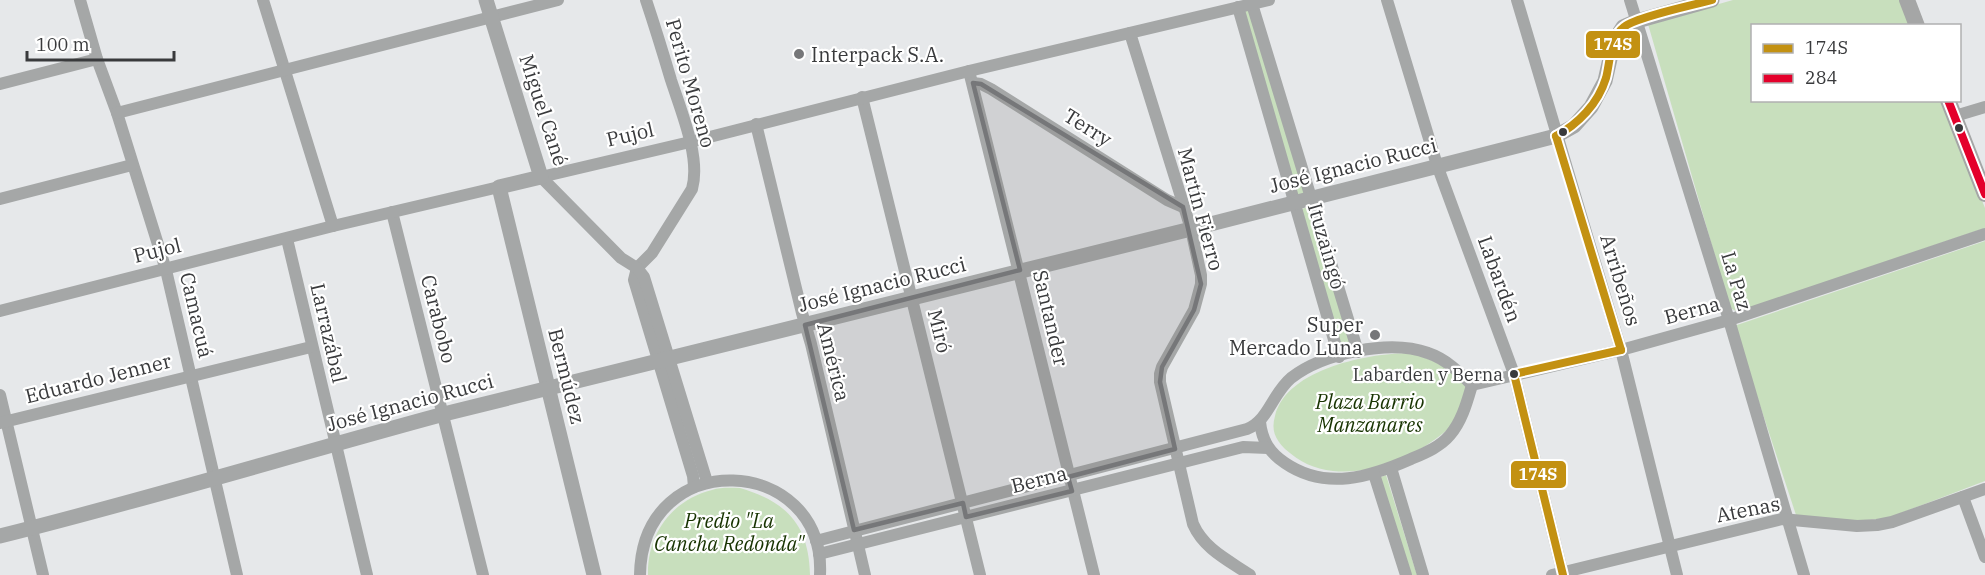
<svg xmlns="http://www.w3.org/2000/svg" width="1985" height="575" font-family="'IBM Plex Serif',serif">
<rect width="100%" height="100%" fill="#e6e8ea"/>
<g fill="#c8dfbd">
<path d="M 1733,0 L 1901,0 L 1911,25 L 1752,26 L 1752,100 L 1942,101 L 1985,208 L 1985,228 L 1738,312 L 1730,308 L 1648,24 Z"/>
<path d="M 1250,9 L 1305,194 L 1297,196 L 1242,11 Z"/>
<path d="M 1310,206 L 1352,350 L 1341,353 L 1299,210 Z"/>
<path d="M 1985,241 L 1985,481 L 1888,518 L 1855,521 L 1796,515 L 1734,326 Z"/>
<path d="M 1411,353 C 1427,358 1458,369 1465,386 C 1468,394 1464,404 1459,411 C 1456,417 1452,425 1447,430 C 1417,456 1373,475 1333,471 C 1314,469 1300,462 1285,449 C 1275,439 1271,430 1275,416 C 1287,368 1370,353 1411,353 Z"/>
<path d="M 1386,475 L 1417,575 L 1410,575 L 1379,478 Z"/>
<path d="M 740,488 C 787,502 809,525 810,575 L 648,575 C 647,534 672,500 712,490 C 721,487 731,488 740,488 Z"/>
</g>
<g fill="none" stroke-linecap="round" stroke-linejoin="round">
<g stroke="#a5a7a7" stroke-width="12">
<path d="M 80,0 L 97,59 L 117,113 L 166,270 L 237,575"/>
<path d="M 263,0 L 333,226"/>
<path d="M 646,0 C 655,27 663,53 671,80 C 681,111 701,158 692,189 L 652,253 L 637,268 L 634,280 L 693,476 L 694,487"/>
<path d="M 1387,0 L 1437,165 L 1514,374 L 1563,575"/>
<path d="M 1517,0 L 1621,350 L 1677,575"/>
<path d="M 1630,0 L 1729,320 L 1804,575"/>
<path d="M 1252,4 L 1358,352"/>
<path d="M 1238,7 L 1339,357"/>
<path d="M 1130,33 L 1191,229 L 1201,275 L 1201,284 L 1194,310 L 1162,367 L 1160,374 L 1160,382 L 1193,524 C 1204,549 1228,560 1250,575"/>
<path d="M 969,71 L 1094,575"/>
<path d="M 973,83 L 981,84 L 991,89 L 1167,200 L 1183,207"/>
<path d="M 0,84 L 97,59"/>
<path d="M 862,97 L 980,575"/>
<path d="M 117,113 L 558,0"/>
<path d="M 1955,116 L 1985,107"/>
<path d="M 756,124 L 802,313 L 811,344 L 865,575"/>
<path d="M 0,199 L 132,165"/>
<path d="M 392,212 L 483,575"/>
<path d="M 287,239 L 367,575"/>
<path d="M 0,311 L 333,226 L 499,187"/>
<path d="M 1472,385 L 1621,350 L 1729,320 L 1985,234"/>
<path d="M 0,395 L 43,575"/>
<path d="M 1260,422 C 1262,441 1270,453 1285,463 C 1326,491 1370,477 1411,459 C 1425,453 1440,447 1450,435 C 1462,421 1467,402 1472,385"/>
<path d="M 0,423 L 311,347"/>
<path d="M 1391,468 L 1423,575"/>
<path d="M 1374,474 L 1406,575"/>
<path d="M 707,482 L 644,277 L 637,268 L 621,258 L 541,177 L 690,142 L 969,71 L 1269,0"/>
<path d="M 1963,497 L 1985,557"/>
<path d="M 816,541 L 1247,429 C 1269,420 1272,394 1291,378 C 1323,353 1390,339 1428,353 C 1446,359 1459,372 1472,385"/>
<path d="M 819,554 L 1243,447 L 1268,448"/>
<path d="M 640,575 C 642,444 826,454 820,575"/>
<path d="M 1552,575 L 1782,519 L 1857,526 L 1877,525 L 1892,522 L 1985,489"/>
</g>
<g stroke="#a5a7a7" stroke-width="15">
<path d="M 486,0 L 541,177 L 499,187 L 594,575"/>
<path d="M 0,536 C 149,499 296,454 444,414 L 1191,229 L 1556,136 L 1574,126 L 1591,107 L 1605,81 L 1614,41 L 1623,27 L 1637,21 L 1712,0"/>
</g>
<g stroke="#a5a6a6" stroke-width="16">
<path d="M 1907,0 L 1917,26"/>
<path d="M 1948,100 L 1985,194"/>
</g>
<g stroke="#fff" stroke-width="12">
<g id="bus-1">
<path d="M 1556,136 C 1578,124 1598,104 1606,78 C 1610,63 1610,37 1624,27 C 1636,17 1694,5 1712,0"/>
<path d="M 1556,136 L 1621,350"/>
<path d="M 1514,374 L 1563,575"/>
<path d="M 1514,374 L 1621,350"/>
</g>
</g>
<g stroke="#fff" stroke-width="12">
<path id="bus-2" d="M 1948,100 L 1985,194"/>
</g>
<use href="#bus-1" stroke="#c39112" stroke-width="8"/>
<use href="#bus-2" stroke="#e4002b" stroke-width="8"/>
</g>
<path fill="#767779" fill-opacity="0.2" stroke="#767779" stroke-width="4.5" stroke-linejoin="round" d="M 973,83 L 981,84 L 1183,207 L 1201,284 L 1194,310 L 1162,367 L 1160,382 L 1175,449 L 1068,477 L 1072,491 L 966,517 L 963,503 L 854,530 L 805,325 L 1020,270 Z"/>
<g fill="#767779" stroke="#fff" stroke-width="2">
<circle cx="799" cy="54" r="6"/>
<circle cx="1375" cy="335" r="6"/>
</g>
<g fill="#393a3c" stroke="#fff" stroke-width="2">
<circle cx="1959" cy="128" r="5"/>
<circle cx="1563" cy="132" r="5"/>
<circle cx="1514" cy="374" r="5"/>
</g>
<g text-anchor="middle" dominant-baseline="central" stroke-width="4.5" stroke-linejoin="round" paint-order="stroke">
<g font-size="18" fill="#393a3c" stroke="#fff" text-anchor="end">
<text x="1503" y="374">Labarden y Berna</text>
</g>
<g font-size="20" fill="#393a3c" stroke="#fff" text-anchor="start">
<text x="811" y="54">Interpack S.A.</text>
<text x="1363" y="324" text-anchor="end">Super<tspan x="1363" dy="23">Mercado Luna</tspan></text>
</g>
<g font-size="20" fill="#393a3c" stroke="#fff">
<text transform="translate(691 83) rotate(74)">Perito Moreno</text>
<text transform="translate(544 110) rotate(72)">Miguel Cané</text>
<text transform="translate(1088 127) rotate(32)">Terry</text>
<text transform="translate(630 134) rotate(-13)">Pujol</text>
<text transform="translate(1353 165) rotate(-14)">José Ignacio Rucci</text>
<text transform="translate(1201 209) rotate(75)">Martín Fierro</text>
<text transform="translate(1327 246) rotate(74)">Ituzaingó</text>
<text transform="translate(157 250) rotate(-14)">Pujol</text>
<text transform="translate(1500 279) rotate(70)">Labardén</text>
<text transform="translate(1621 280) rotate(73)">Arribeños</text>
<text transform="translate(1737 281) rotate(73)">La Paz</text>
<text transform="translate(882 284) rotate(-14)">José Ignacio Rucci</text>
<text transform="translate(1692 310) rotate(-15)">Berna</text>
<text transform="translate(197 315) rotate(77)">Camacuá</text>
<text transform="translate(1051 318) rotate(77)">Santander</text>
<text transform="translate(439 319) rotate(76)">Carabobo</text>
<text transform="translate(940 331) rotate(76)">Miró</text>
<text transform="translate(329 333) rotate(77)">Larrazábal</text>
<text transform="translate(834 362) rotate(76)">América</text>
<text transform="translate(567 376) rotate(76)">Bermúdez</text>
<text transform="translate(98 378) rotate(-14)">Eduardo Jenner</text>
<text transform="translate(410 402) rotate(-15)">José Ignacio Rucci</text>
<text transform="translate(1039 479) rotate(-14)">Berna</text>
<text transform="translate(1748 509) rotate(-11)">Atenas</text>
</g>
<g font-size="20" font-style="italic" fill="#173301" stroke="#fff">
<text x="1370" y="401">Plaza Barrio<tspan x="1370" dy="23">Manzanares</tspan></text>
<text x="729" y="520">Predio "La<tspan x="729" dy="23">Cancha Redonda"</tspan></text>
</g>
</g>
<g stroke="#fff" stroke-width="2">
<rect x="1585" y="30" width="56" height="29" rx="6" fill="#c39112"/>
<rect x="1510" y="460" width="57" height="29" rx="6" fill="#c39112"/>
</g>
<g font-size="16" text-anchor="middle" font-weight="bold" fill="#fff">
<text x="1613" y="50">174S</text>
<text x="1538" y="480">174S</text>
</g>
<rect x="1751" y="24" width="210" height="78" fill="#ffffff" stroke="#b0b0b1" stroke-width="1.5"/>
<rect x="1763" y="44" width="30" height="9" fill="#c39112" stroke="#b0b0b1" stroke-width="1.5"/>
<text x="1805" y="54" font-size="18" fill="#393a3c">174S</text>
<rect x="1763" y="74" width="30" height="9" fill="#e4002b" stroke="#b0b0b1" stroke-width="1.5"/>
<text x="1805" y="84" font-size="18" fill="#393a3c">284</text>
<path d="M27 51v9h147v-9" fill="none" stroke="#393a3c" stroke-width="3"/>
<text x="36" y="51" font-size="18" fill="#393a3c" stroke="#ffffff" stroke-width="4.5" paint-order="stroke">100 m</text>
</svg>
